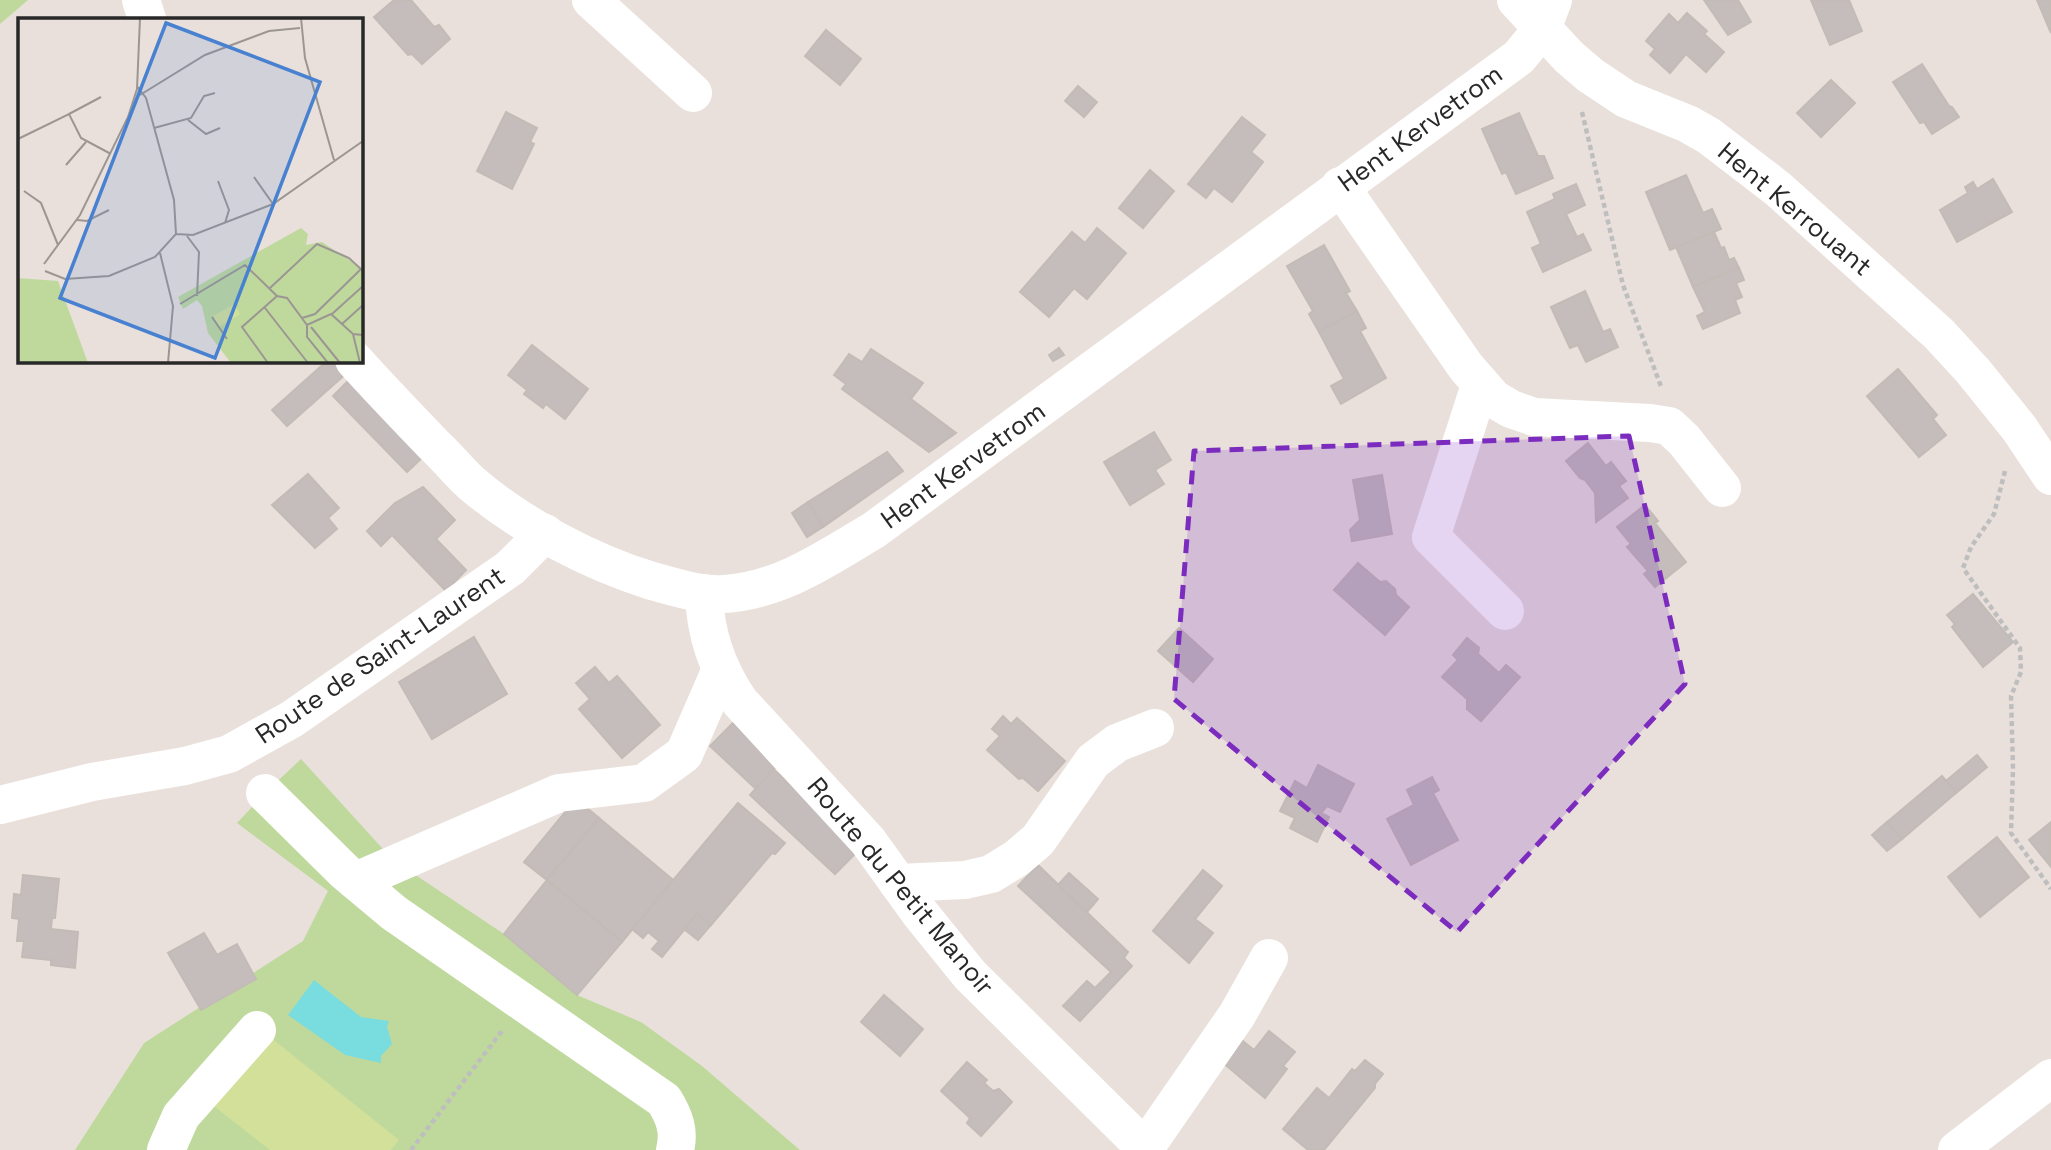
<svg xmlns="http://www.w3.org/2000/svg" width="2051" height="1150" font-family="'Space Grotesk',sans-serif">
<rect width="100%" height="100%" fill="#e9e0db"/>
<g fill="#bfd99d">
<path d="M 0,0 L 28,0 L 0,24 Z"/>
<path d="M 301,759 L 393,860 L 504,934 L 577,995 L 641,1022 L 702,1066 L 800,1150 L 75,1150 L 144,1043 L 303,941 L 328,891 L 237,823 L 265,793 Z"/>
</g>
<path fill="#d2e09a" d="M 265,1033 L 399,1140 L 391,1150 L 270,1150 L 210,1103 Z"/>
<path fill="#79dcdf" d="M 314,980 L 361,1017 L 389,1021 L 387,1027 L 392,1044 L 381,1056 L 381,1063 L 345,1055 L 288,1015 Z"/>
<g fill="#c4bdbb" stroke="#c3bbb5" stroke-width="2">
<path d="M 394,0 L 411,0 L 434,27 L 439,25 L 450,39 L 422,64 L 412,54 L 408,55 L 374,17 Z"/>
<path d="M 1704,0 L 1738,0 L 1751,22 L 1728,35 Z"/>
<path d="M 1811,0 L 1849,0 L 1862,31 L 1830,45 Z"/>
<path d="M 2037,0 L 2051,0 L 2051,33 Z"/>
<path d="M 1687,13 L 1707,31 L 1704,34 L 1724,52 L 1706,72 L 1686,54 L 1670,73 L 1650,55 L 1655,49 L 1646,41 L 1669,14 L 1678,23 Z"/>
<path d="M 826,30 L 861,59 L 840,85 L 805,56 Z"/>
<path d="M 1922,64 L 1949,106 L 1952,107 L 1959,117 L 1932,134 L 1924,122 L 1920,123 L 1893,82 Z"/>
<path d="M 1831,80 L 1855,103 L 1821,137 L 1797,113 Z"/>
<path d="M 1078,86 L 1097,102 L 1084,117 L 1065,101 Z"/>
<path d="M 506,112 L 537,128 L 530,142 L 534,144 L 512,189 L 477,171 Z"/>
<path d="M 1519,113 L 1538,156 L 1544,156 L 1553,178 L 1516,194 L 1506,172 L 1502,174 L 1482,129 Z"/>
<path d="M 1242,117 L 1265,135 L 1251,152 L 1263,162 L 1232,202 L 1214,188 L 1206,198 L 1188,184 Z"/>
<path d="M 1150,170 L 1174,191 L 1143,228 L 1119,208 Z"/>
<path d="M 1686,175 L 1703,213 L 1712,209 L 1721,229 L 1670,250 L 1646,192 Z"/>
<path d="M 1993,179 L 2012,212 L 1957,242 L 1940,210 L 1968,193 L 1965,187 L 1973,182 L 1977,189 Z"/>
<path d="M 1576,184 L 1585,205 L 1566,214 L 1577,237 L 1583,234 L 1591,250 L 1543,272 L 1532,248 L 1541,244 L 1527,212 L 1555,199 L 1553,194 Z"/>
<path d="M 1097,228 L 1126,253 L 1087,299 L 1074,288 L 1049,317 L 1020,292 L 1072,232 L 1085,243 Z"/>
<path d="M 1714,232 L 1721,248 L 1724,247 L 1729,260 L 1734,258 L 1739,268 L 1693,287 L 1676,247 Z"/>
<path d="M 1324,245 L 1350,291 L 1346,293 L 1357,311 L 1319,332 L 1309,314 L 1313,311 L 1287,266 Z"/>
<path d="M 1739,268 L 1744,280 L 1736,283 L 1742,297 L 1735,300 L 1740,313 L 1703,329 L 1697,316 L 1705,312 L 1693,287 Z"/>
<path d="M 1585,291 L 1603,332 L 1610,329 L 1618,347 L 1586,362 L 1578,345 L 1570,348 L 1551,307 Z"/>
<path d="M 1357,311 L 1366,328 L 1360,331 L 1386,378 L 1341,404 L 1331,386 L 1344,379 L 1319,332 Z"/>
<path d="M 532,345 L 588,389 L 565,419 L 546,404 L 543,408 L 524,394 L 527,390 L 508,375 Z"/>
<path d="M 1059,348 L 1064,355 L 1053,361 L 1049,355 Z"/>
<path d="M 871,349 L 923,383 L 911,399 L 956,433 L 929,452 L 842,389 L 846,384 L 834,375 L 849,354 L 862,362 Z"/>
<path d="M 328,360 L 336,360 L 348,372 L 287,426 L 272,410 Z"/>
<path d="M 1898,369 L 1937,415 L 1933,419 L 1946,435 L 1919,457 L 1867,396 Z"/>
<path d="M 352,377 L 426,454 L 407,472 L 333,396 Z"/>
<path d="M 1154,432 L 1171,460 L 1155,470 L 1164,484 L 1130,505 L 1104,462 Z"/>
<path d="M 1588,443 L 1606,466 L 1611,462 L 1626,481 L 1619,486 L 1628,498 L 1596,522 L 1595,493 L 1585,480 L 1580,478 L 1566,461 Z"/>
<path d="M 887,452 L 903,471 L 823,527 L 808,502 Z"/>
<path d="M 308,474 L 339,508 L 328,518 L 337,529 L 315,548 L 272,505 Z"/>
<path d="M 1382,475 L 1392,534 L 1352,541 L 1350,530 L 1360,520 L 1353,480 Z"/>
<path d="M 423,487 L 455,520 L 436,539 L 466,570 L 446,591 L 392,535 L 381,546 L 367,531 L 395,503 Z"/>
<path d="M 808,502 L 823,527 L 807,537 L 792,513 Z"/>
<path d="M 1645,505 L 1658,521 L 1655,523 L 1686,562 L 1655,587 L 1644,574 L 1648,571 L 1627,547 L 1631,544 L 1617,527 Z"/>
<path d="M 1358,563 L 1380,582 L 1386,581 L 1395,589 L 1396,595 L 1409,607 L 1385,635 L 1334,590 Z"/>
<path d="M 1973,594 L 2013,642 L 1983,667 L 1952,627 L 1955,624 L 1947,615 Z"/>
<path d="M 1179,628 L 1213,659 L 1193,682 L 1158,651 Z"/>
<path d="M 474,637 L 507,694 L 432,739 L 399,682 Z"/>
<path d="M 1467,638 L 1479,648 L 1478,654 L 1499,673 L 1506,665 L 1520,677 L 1481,721 L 1467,709 L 1467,699 L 1442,677 L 1458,660 L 1453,655 Z"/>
<path d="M 595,667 L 609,683 L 617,676 L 660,725 L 622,758 L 579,709 L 590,699 L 576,683 Z"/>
<path d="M 1003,716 L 1011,724 L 1017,718 L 1065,761 L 1038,791 L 1023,778 L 1019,779 L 987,750 L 1000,736 L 992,729 Z"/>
<path d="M 733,723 L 777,766 L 756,789 L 710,746 Z"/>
<path d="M 1977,755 L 1987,767 L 1956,793 L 1946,781 Z"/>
<path d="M 1318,765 L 1354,784 L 1340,812 L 1327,806 L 1321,813 L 1329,817 L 1317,842 L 1290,828 L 1295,818 L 1280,811 L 1295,781 L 1307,788 Z"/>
<path d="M 773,769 L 850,837 L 854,855 L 835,874 L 750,795 Z"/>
<path d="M 1942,776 L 1956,793 L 1902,839 L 1887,822 Z"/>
<path d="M 1432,777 L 1439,790 L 1433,793 L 1458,840 L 1411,865 L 1387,819 L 1414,805 L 1407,790 Z"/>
<path d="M 576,799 L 599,818 L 547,880 L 524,862 Z"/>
<path d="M 738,803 L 785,843 L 775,854 L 772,853 L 711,925 L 697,914 L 662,957 L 652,949 L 659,941 L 648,932 L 643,938 L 632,929 Z"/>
<path d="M 599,818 L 673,880 L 622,942 L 547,880 Z"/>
<path d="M 1887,822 L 1902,839 L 1887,851 L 1872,835 Z"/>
<path d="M 2051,822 L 2051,867 L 2029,840 Z"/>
<path d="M 1997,837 L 2029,877 L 1980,917 L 1948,877 Z"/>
<path d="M 1038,865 L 1128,952 L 1124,958 L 1132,966 L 1080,1021 L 1063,1006 L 1087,981 L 1095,988 L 1111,972 L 1018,886 Z"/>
<path d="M 1203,870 L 1222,886 L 1195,919 L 1213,933 L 1189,963 L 1153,931 Z"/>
<path d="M 1069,873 L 1098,899 L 1087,912 L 1058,885 Z"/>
<path d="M 23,875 L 59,879 L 55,918 L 52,918 L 51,929 L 78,932 L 75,968 L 51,965 L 51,960 L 22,957 L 24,941 L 17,941 L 19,919 L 12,918 L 14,894 L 21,895 Z"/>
<path d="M 547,880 L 622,942 L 577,995 L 504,934 Z"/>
<path d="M 697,914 L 711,925 L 698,940 L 684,929 Z"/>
<path d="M 204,933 L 217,955 L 237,944 L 256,979 L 201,1010 L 168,953 Z"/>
<path d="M 884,995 L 923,1029 L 900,1056 L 861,1022 Z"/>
<path d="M 1269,1031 L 1295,1052 L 1283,1066 L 1287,1069 L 1265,1098 L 1221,1061 L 1239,1038 L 1254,1050 Z"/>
<path d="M 1365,1060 L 1383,1074 L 1375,1084 L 1375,1088 L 1324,1150 L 1308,1150 L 1283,1129 L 1317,1088 L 1329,1098 L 1352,1069 L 1355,1071 Z"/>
<path d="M 967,1062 L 987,1080 L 984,1083 L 993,1091 L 999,1089 L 1012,1102 L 981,1136 L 967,1123 L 970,1118 L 941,1091 Z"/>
</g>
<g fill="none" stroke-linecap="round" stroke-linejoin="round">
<g stroke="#bebebe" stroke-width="4.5" stroke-dasharray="5 3.5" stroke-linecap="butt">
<path d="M 1582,112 L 1623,285 L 1662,389"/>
<path d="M 2005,471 L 1994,514 L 1971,547 L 1963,568 L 2020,648 L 2021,672 L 2011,696 L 2013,769 L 2011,833 L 2051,889"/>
<path d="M 411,1150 L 502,1031"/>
</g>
<g stroke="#fff" stroke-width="38">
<path d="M 141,0 L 147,19"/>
<path d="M 591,0 L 693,93"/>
<path d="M 1516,0 L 1569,57 L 1590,75 L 1626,99 L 1688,124 L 1709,136 L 1778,189 L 1939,334 L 1973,371 L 2019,428 L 2051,476"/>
<path d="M 1340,186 L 1466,367 L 1494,399 L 1511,409 L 1534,417 L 1650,423 L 1669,426 L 1684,440 L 1722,488"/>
<path d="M 354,360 C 380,389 407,417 434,445 C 447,457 458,471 471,483 C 520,525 590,562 652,581 C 675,587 701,596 724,594 C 780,591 827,558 874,530 L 1519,57 L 1542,29 L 1553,0"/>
<path d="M 1480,385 L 1431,537 L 1505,611"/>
<path d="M 704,593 C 705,634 717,669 740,702 L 868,841 L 919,912 L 970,975 L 1147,1150"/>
<path d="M 265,793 L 345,872 L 394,913 L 664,1100 C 674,1116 680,1131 675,1150"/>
<path d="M 0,805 L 92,782 L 185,766 L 229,754 L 292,719 L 510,568 L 545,533"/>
<path d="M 356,881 L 559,793 L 644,783 L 684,754 L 721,669"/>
<path d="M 898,883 L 965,880 L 991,874 L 1017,858 L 1038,840 L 1093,761 L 1117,743 L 1155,728"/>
<path d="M 1145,1148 L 1237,1015 L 1269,958"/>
<path d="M 166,1150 L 181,1116 L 257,1030"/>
<path d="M 1957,1150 L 2051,1078"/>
</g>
</g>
<path fill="#7b2cbf" fill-opacity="0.2" stroke="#7b2cbf" stroke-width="5" stroke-dasharray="14 9" stroke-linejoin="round" d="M 1629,436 L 1685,684 L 1457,932 L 1174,699 L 1194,451 Z"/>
<g text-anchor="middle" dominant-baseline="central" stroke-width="7" stroke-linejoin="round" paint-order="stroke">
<g font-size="26" fill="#282828" stroke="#fff">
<text transform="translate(1420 128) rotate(-36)">Hent Kervetrom</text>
<text transform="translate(1795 209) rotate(40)">Hent Kerrouant</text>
<text transform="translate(963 465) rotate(-36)">Hent Kervetrom</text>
<text transform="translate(380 655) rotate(-34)">Route de Saint-Laurent</text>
<text transform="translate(901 886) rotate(50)">Route du Petit Manoir</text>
</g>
</g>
<g transform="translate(18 18)">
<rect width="345" height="345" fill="#e9e0db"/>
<path d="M 283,210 L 290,216 L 288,227 L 304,224 L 345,251 L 345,345 L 213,345 L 190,315 L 184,288 L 179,282 L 165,291 L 160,279 ZM 0,260 L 40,263 L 70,345 L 0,345 Z" fill="#bfd99d"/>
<path d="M 216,286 L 222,296 L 201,309 L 195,298 Z" fill="#d2e09a"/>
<path fill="none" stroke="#9c9693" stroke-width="2" d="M 283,0 L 287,40 L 316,142M 122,77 L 187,37 L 251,13 L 282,10M 51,96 L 83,79M 170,102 L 188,116 L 202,110M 136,110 L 173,100 L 186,78 L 197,75M 0,121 L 51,96 L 63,120 L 93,136M 48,147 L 68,124M 236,159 L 255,186M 200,163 L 211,192 L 207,205M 6,173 L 23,185 L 40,227M 59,202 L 69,203 L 91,192M 158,216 L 175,217 L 255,186 L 345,123M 169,218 L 181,234 L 179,278M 142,235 L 155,288 L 150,345M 26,246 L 62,197 L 110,99 L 119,71 L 122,0M 27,253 L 47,261 L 91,258 L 137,239 L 158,216 L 156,182 L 128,80 L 119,68M 252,270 L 299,226 L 331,240 L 345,253M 162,286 L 227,247 L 259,278 L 269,280 L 289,307 L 313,296 L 335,316 L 345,317M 247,290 L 290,345M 314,296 L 345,268M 194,299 L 209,321M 284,300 L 297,296 L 343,251M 324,306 L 345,287M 289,307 L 289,319 L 310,345M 293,309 L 322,345M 335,316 L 342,345M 250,345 L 224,309 L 259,278"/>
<path fill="#4981d1" fill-opacity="0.15" stroke="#4981d1" stroke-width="3.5" d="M 148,5 L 302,64 L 197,340 L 42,280 Z"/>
<rect width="345" height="345" fill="none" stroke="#282828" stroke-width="3.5"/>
</g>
</svg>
